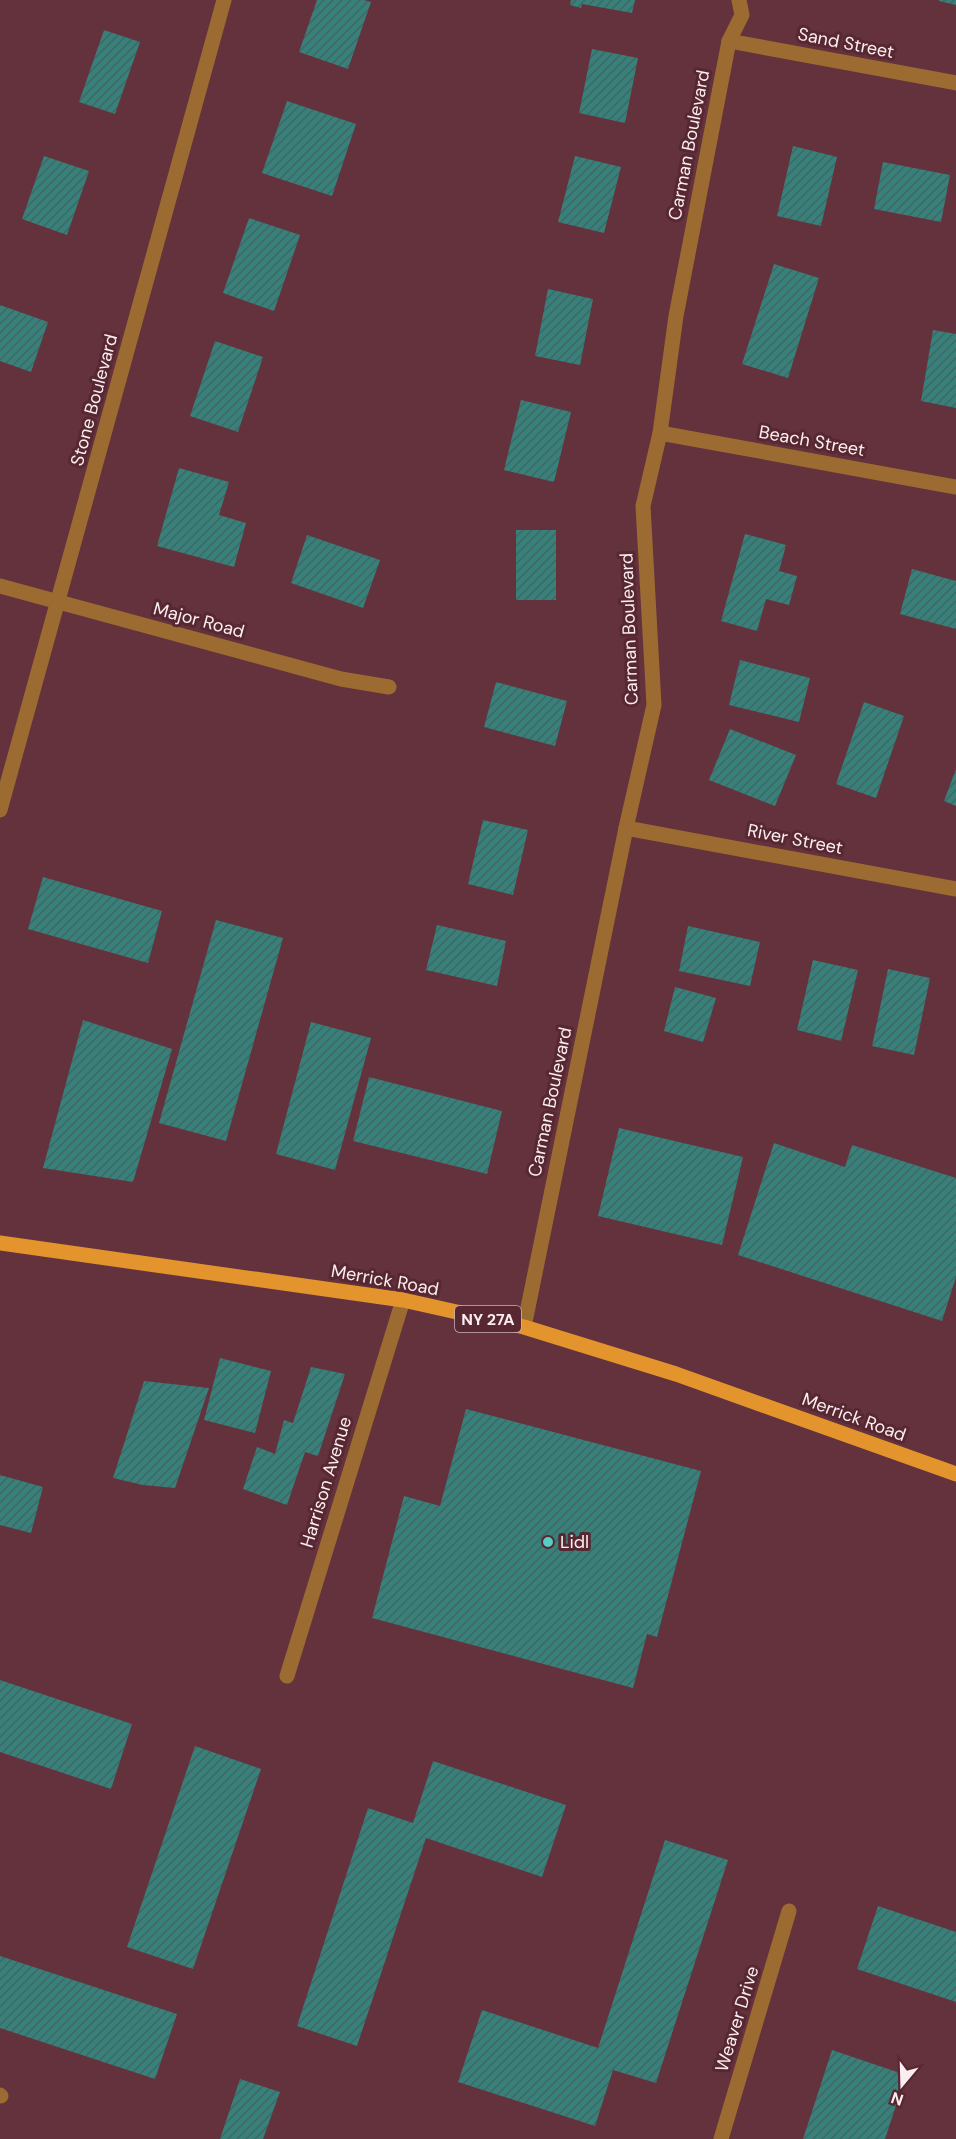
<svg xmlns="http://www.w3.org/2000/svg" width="956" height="2139" font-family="'DM Sans',sans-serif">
<defs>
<pattern id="building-hatch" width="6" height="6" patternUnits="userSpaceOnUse" patternTransform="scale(1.5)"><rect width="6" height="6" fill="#38807a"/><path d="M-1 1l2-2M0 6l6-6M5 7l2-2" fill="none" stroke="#416664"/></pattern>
</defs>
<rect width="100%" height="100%" fill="#63323c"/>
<g fill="url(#building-hatch)">
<path d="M 317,0 L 364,0 L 371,2 L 348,69 L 299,52 Z"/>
<path d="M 571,0 L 635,0 L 632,13 L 582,4 L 581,8 L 570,5 Z"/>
<path d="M 939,0 L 956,0 L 956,5 L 939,1 Z"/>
<path d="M 104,30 L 140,42 L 115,114 L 79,102 Z"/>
<path d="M 592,49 L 638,58 L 625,123 L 579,113 Z"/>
<path d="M 287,101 L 356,124 L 332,196 L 262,173 Z"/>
<path d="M 793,146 L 837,157 L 821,226 L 777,216 Z"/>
<path d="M 44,156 L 89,171 L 67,235 L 22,219 Z"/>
<path d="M 575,156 L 621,167 L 604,233 L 558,222 Z"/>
<path d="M 883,162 L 950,175 L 941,222 L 874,209 Z"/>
<path d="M 249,218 L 300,235 L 274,311 L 223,293 Z"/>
<path d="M 774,264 L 819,278 L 788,378 L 742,364 Z"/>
<path d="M 548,289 L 593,299 L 580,365 L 535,356 Z"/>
<path d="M 0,305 L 48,322 L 31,372 L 0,361 Z"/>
<path d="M 933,330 L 956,334 L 956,408 L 921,401 Z"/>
<path d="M 215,341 L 263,357 L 238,432 L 190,416 Z"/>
<path d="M 521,400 L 571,412 L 554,482 L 504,470 Z"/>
<path d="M 179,468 L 229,482 L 219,515 L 246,523 L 234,567 L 157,546 Z"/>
<rect x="516" y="530" width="40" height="70"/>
<path d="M 745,534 L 786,545 L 779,571 L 797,576 L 789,605 L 766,599 L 757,631 L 721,621 Z"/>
<path d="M 307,535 L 380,560 L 363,608 L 291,583 Z"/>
<path d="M 912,569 L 956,581 L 956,629 L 900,614 Z"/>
<path d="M 740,660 L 810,678 L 799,722 L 729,705 Z"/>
<path d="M 496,682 L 567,701 L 555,746 L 484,727 Z"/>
<path d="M 864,702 L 904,716 L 876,798 L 836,784 Z"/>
<path d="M 730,729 L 796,755 L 775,806 L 709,780 Z"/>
<path d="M 956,769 L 956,806 L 944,801 Z"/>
<path d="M 483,820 L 528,830 L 513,895 L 468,884 Z"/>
<path d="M 43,877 L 162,911 L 148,963 L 28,929 Z"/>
<path d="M 216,920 L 283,938 L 226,1141 L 159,1123 Z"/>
<path d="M 437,925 L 506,941 L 497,986 L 426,970 Z"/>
<path d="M 688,926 L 760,942 L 750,986 L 679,971 Z"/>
<path d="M 813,960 L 858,970 L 841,1041 L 797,1030 Z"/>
<path d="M 888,969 L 930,978 L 914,1055 L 872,1046 Z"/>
<path d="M 675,987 L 716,998 L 703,1042 L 664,1031 Z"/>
<path d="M 83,1020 L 172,1049 L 133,1182 L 43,1168 Z"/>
<path d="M 311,1022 L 371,1038 L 335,1170 L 276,1154 Z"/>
<path d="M 369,1077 L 502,1111 L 487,1174 L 353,1141 Z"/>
<path d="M 619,1128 L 743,1157 L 722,1245 L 598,1216 Z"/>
<path d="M 774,1143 L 845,1167 L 852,1145 L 956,1178 L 956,1277 L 942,1321 L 738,1255 Z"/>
<path d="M 220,1358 L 271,1371 L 255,1433 L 204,1420 Z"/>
<path d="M 311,1367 L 345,1374 L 318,1456 L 305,1452 L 287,1505 L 243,1489 L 257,1447 L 275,1454 L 284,1420 L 293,1423 Z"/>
<path d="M 144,1381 L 209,1388 L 175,1488 L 143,1485 L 113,1478 Z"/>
<path d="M 466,1409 L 701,1471 L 657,1637 L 647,1634 L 633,1688 L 372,1618 L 404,1496 L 440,1506 Z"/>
<path d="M 0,1475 L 43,1487 L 31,1533 L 0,1525 Z"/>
<path d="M 0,1680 L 132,1724 L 111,1789 L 0,1752 Z"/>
<path d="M 195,1746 L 261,1769 L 193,1969 L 127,1947 Z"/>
<path d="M 433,1761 L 566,1805 L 542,1877 L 426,1838 L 357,2046 L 297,2026 L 368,1808 L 413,1823 Z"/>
<path d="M 665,1840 L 728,1860 L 656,2083 L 613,2070 L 595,2126 L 458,2082 L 482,2010 L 598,2048 Z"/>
<path d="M 878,1906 L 956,1932 L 956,2002 L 857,1969 Z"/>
<path d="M 0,1956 L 177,2014 L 155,2079 L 0,2028 Z"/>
<path d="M 832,2050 L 906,2075 L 885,2139 L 803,2139 Z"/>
<path d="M 240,2079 L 280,2092 L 263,2139 L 220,2139 Z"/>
</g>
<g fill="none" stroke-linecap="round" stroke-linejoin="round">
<g stroke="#9c6b31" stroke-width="15">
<path d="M 729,41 L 956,83"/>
<path d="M 660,433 L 956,487"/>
<path d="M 0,586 L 341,679 L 389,687"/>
<path d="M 0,810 L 224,0"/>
<path d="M 626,828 L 956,889"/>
<path d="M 524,1327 L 626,828 L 654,705 L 643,506 L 660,433 L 676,316 L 729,41 L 742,15 L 739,0"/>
<path d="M 287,1676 L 403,1300"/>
<path d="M 0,2095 L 1,2096"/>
<path d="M 721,2139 L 789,1911"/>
</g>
<path stroke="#e3942c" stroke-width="15" d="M 0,1243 L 403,1300 L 524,1327 L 676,1374 L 956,1474"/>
</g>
<circle fill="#56cec4" stroke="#572732" stroke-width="2" cx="548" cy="1542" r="6"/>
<g text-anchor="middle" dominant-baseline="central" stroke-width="6" stroke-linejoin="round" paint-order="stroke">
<rect fill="#572732" stroke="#cab2b7" stroke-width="1.5" x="455" y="1306" width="66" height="26" rx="4.5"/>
<g font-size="16" font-weight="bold" fill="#fbeef0">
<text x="488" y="1319">NY 27A</text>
</g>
<g font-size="18" fill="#fbeef0" stroke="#572732">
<text transform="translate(846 43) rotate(11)">Sand Street</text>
<text transform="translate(689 145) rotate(-79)">Carman Boulevard</text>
<text transform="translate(94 400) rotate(-75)">Stone Boulevard</text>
<text transform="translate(812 441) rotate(10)">Beach Street</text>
<text transform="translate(199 620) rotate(15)">Major Road</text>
<text transform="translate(629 629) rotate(-92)">Carman Boulevard</text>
<text transform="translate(795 839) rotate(11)">River Street</text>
<text transform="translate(550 1102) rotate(-78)">Carman Boulevard</text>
<text transform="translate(385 1280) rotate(10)">Merrick Road</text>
<text transform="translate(854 1417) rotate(20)">Merrick Road</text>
<text transform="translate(326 1482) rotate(-73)">Harrison Avenue</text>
<text transform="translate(737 2019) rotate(-73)">Weaver Drive</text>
</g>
<g font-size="18" fill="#fbeef0" stroke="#572732" text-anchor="start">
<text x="560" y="1542">Lidl</text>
</g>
</g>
<g transform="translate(902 2085) rotate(199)" stroke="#572732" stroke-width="4.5" paint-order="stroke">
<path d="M0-4.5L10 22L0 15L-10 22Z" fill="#fbeef0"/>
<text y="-9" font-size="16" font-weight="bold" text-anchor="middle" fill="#fbeef0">N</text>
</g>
</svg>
